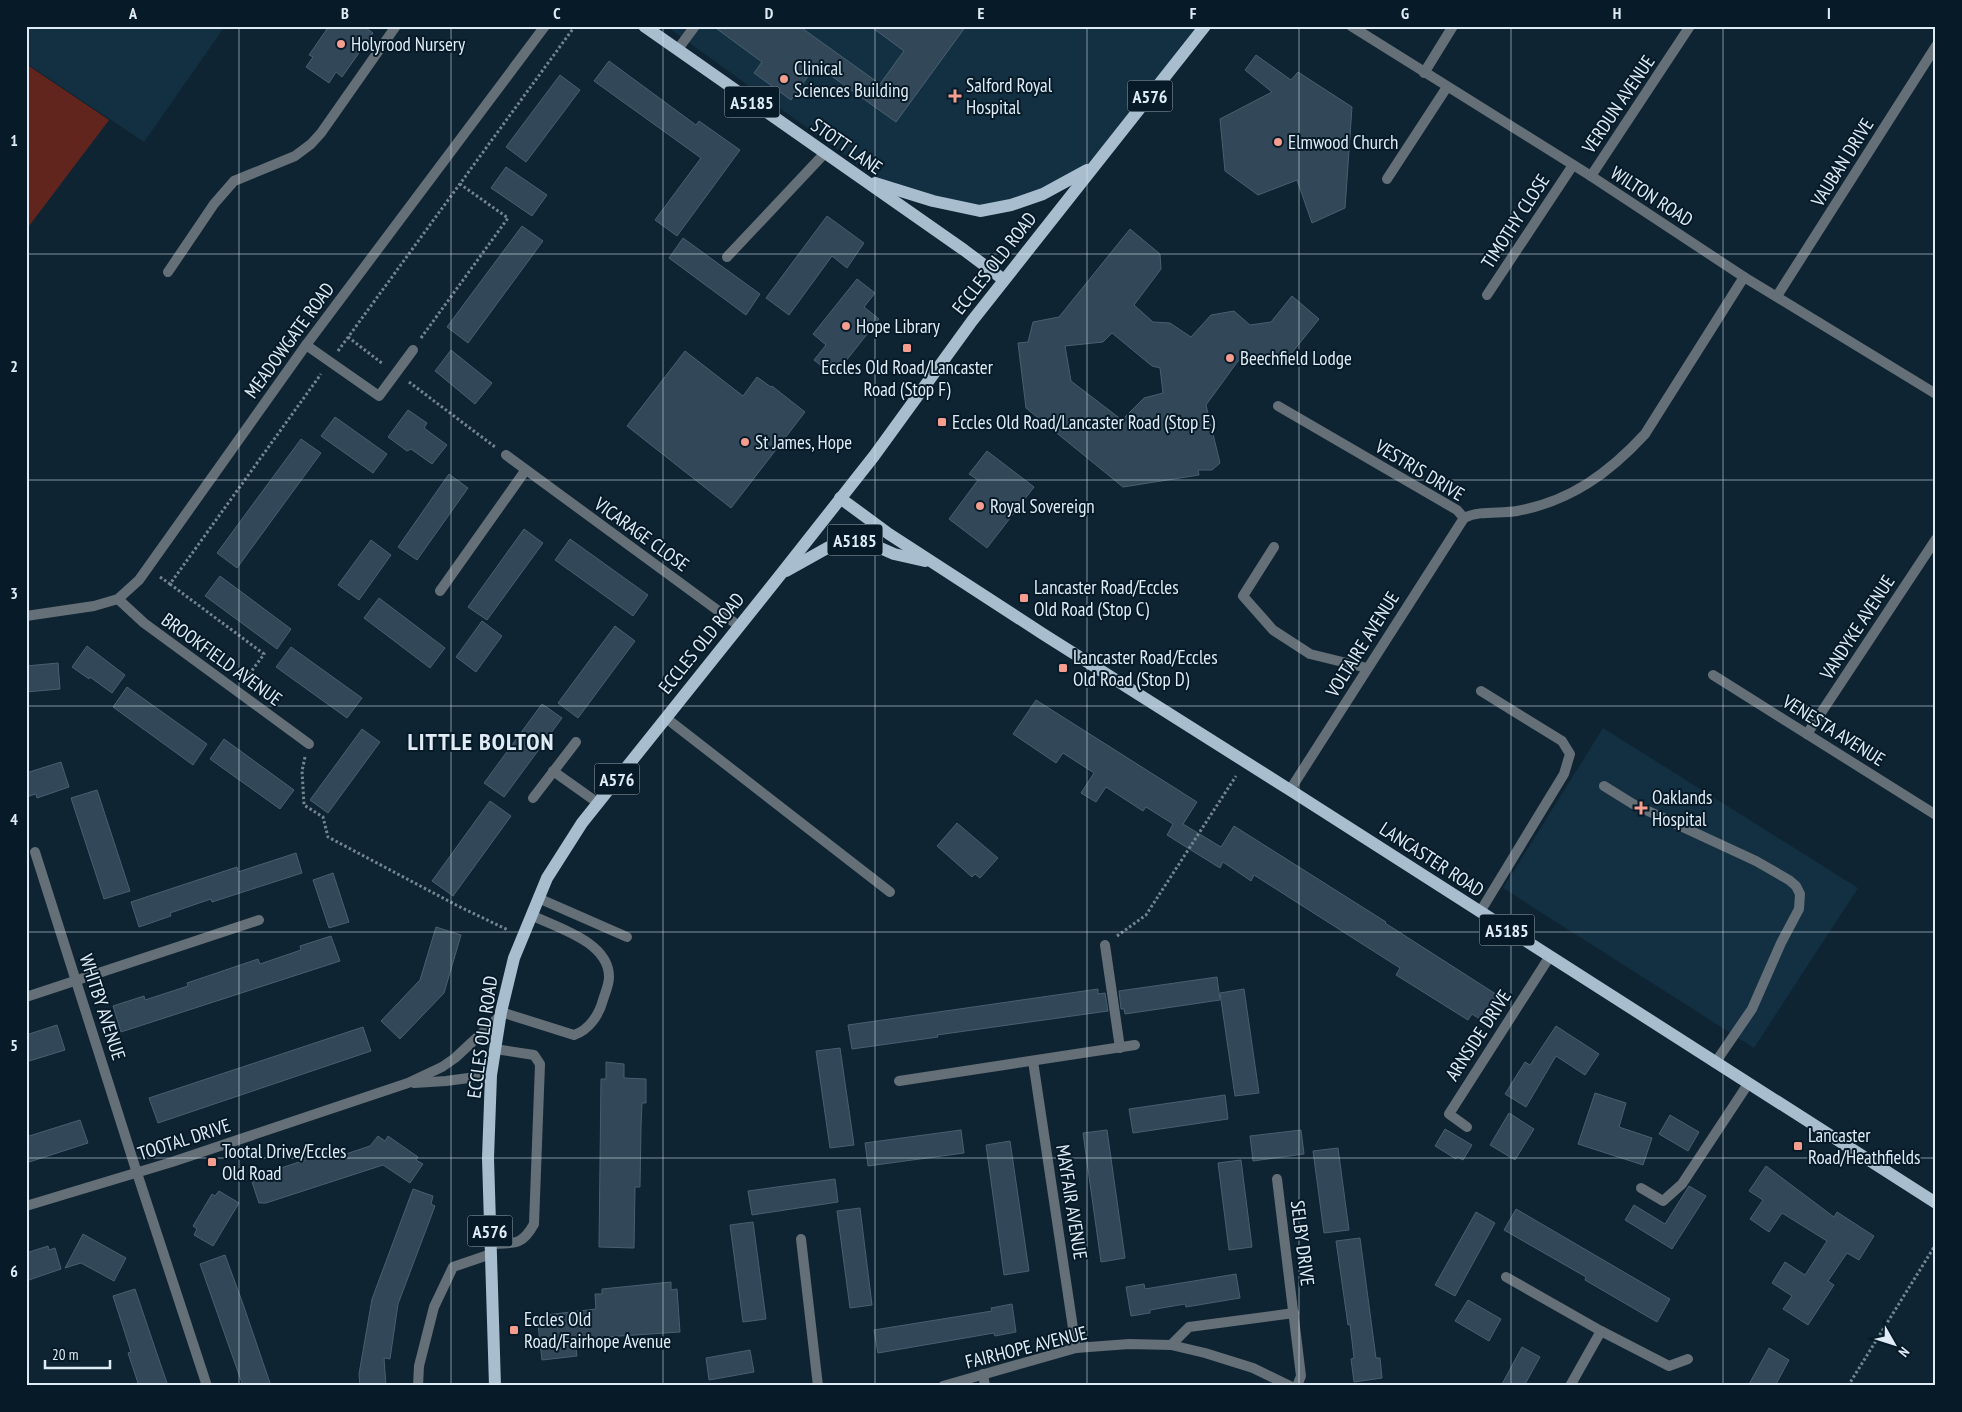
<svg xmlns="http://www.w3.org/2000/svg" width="1962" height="1412" font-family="'PT Sans Narrow',sans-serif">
<rect width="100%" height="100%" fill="#0f2432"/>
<g fill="#132f42">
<path d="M 26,26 L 225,26 L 144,142 L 26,63 Z"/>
<path d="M 666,26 L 1203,26 L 1093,165 L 1043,193 L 978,206 L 888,186 Z"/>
<path d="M 1603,728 L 1858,888 L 1754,1048 L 1503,888 Z"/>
</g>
<path fill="#61251d" d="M 26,64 L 109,120 L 26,230 Z"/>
<g fill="#324858" stroke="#495f71" fill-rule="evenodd">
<path d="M 329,26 L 363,26 L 373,33 L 342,77 L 336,72 L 329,83 L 306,67 L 313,57 L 309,55 Z"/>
<path d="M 713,26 L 799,26 L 880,84 L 904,51 L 870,26 L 966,26 L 896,122 L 816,65 L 791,100 L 754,73 L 762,62 Z"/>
<path d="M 1256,55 L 1291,80 L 1298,72 L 1352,107 L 1345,208 L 1312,223 L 1297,180 L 1258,195 L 1225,171 L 1220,119 L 1272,92 L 1245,70 Z"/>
<path d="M 609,61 L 696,125 L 699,121 L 740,150 L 677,236 L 655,220 L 701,158 L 594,81 Z"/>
<path d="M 560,75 L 580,90 L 526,162 L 506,147 Z"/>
<path d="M 506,167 L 547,195 L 532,216 L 491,188 Z"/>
<path d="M 827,216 L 864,243 L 847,268 L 832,256 L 789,315 L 766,298 Z"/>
<path d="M 522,226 L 543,241 L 468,343 L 447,327 Z"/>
<path d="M 1130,229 L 1160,254 L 1161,269 L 1134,305 L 1153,322 L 1170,323 L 1191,337 L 1211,315 L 1234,311 L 1250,325 L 1271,322 L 1292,296 L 1319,319 L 1291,354 L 1238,361 L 1206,405 L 1220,463 L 1212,470 L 1198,470 L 1199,475 L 1123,487 L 1026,408 L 1018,343 L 1028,342 L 1033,322 L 1059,317 ZM 1112,333 L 1152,366 L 1160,368 L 1163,393 L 1144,398 L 1122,420 L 1071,381 L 1065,346 L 1103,342 Z"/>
<path d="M 683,238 L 760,294 L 746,315 L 669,258 Z"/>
<path d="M 857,279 L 875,293 L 864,307 L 879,319 L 834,376 L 814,360 L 826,345 L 813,334 Z"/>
<path d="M 451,350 L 492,383 L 475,404 L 435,371 Z"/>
<path d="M 685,351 L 743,396 L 757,377 L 771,387 L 772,386 L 805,412 L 731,508 L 627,426 Z"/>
<path d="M 408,410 L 427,423 L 424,428 L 447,445 L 432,464 L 411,449 L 407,451 L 388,437 Z"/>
<path d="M 335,417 L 387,454 L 373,473 L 321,436 Z"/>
<path d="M 301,439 L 321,453 L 237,568 L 217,553 Z"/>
<path d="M 987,451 L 1034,487 L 987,548 L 949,519 L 978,480 L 969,474 Z"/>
<path d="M 449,474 L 468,488 L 417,560 L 398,547 Z"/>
<path d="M 524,529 L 543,543 L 487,620 L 468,607 Z"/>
<path d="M 570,539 L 648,595 L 633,616 L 555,560 Z"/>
<path d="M 371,540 L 391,555 L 359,600 L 338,585 Z"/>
<path d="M 220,576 L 291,629 L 277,649 L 205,596 Z"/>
<path d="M 379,598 L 445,648 L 430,668 L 364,618 Z"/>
<path d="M 482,621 L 502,636 L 476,672 L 456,657 Z"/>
<path d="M 615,626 L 635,641 L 578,718 L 558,703 Z"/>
<path d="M 87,646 L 125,675 L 112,693 L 90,677 L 89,679 L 72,667 Z"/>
<path d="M 291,647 L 362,698 L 347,718 L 276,667 Z"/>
<path d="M 58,663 L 60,689 L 26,692 L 26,666 Z"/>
<path d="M 127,687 L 207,744 L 193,765 L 113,707 Z"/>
<path d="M 1036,700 L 1197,802 L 1183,824 L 1221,847 L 1234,826 L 1386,922 L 1385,923 L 1502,998 L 1486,1023 L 1472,1014 L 1468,1020 L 1396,975 L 1400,968 L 1254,875 L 1251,881 L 1223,862 L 1220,868 L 1199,855 L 1167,835 L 1173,824 L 1146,807 L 1143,811 L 1106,787 L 1096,802 L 1081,793 L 1094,773 L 1063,753 L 1056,763 L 1013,734 Z"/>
<path d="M 542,704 L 562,718 L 504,797 L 484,783 Z"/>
<path d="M 362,729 L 380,742 L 328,813 L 310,800 Z"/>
<path d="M 224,739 L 294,790 L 280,809 L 210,759 Z"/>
<path d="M 61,762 L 69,787 L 37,798 L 36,794 L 26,797 L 26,773 Z"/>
<path d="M 97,790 L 130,891 L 104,899 L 71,798 Z"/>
<path d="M 490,801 L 511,816 L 453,896 L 432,881 Z"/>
<path d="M 957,823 L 998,858 L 980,878 L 975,874 L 972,877 L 937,846 Z"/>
<path d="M 296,853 L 302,873 L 212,902 L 211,899 L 170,913 L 171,916 L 139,927 L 131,902 L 237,867 L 238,872 Z"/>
<path d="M 333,873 L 349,922 L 329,928 L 313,880 Z"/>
<path d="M 436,927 L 461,935 L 444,993 L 400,1039 L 381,1021 L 420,980 Z"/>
<path d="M 331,936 L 340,961 L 121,1032 L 113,1006 L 144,996 L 145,1000 L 188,986 L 187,983 L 258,959 L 260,964 L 301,950 L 300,946 Z"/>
<path d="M 1217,977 L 1220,1000 L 1125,1014 L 1124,1009 L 1121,1009 L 1119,991 Z"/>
<path d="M 1098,989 L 1098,994 L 1105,993 L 1108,1011 L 937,1035 L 938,1037 L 852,1049 L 848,1025 Z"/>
<path d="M 1244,989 L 1259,1093 L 1235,1096 L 1220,993 Z"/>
<path d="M 57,1025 L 65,1050 L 26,1062 L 26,1035 Z"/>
<path d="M 1556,1026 L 1599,1054 L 1585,1075 L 1556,1056 L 1526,1107 L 1505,1094 L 1525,1062 L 1530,1065 Z"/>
<path d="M 363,1027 L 371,1051 L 158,1123 L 149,1098 Z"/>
<path d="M 840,1048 L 854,1145 L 830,1148 L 816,1051 Z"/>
<path d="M 606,1062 L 624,1064 L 624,1078 L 646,1079 L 646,1103 L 642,1103 L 641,1127 L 640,1187 L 635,1187 L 634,1248 L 599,1247 L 601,1079 L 606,1079 Z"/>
<path d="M 1595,1093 L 1626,1103 L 1619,1127 L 1652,1138 L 1643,1165 L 1578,1144 Z"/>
<path d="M 1225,1095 L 1228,1119 L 1133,1133 L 1129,1109 Z"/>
<path d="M 1509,1113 L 1534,1129 L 1515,1160 L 1490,1145 Z"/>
<path d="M 1670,1115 L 1699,1132 L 1688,1151 L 1659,1134 Z"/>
<path d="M 80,1120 L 88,1143 L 26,1163 L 26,1137 Z"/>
<path d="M 1445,1129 L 1472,1145 L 1463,1160 L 1457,1157 L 1456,1159 L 1435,1146 Z"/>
<path d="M 961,1130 L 964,1153 L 868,1166 L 865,1143 Z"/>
<path d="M 1107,1130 L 1125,1258 L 1101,1262 L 1083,1133 Z"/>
<path d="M 1301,1130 L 1304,1154 L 1253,1161 L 1250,1136 Z"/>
<path d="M 378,1136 L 385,1141 L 388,1136 L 418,1157 L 416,1160 L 423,1164 L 410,1183 L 383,1165 L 266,1203 L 259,1203 L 252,1182 L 256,1181 L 254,1177 L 344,1147 L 346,1154 L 370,1146 Z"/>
<path d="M 1010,1141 L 1029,1271 L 1004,1275 L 986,1145 Z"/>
<path d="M 1338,1148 L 1349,1230 L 1324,1233 L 1313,1151 Z"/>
<path d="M 1241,1160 L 1252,1247 L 1229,1250 L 1218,1163 Z"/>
<path d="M 1766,1166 L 1834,1217 L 1837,1212 L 1874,1236 L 1859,1260 L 1847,1253 L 1828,1281 L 1834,1285 L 1808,1325 L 1783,1309 L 1792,1296 L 1772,1283 L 1785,1262 L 1805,1275 L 1827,1241 L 1782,1213 L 1769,1232 L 1750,1219 L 1763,1200 L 1749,1191 Z"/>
<path d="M 835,1179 L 838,1202 L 752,1215 L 748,1191 Z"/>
<path d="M 1689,1186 L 1706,1196 L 1672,1249 L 1625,1220 L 1634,1205 L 1665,1224 Z"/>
<path d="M 413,1189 L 433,1196 L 431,1204 L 435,1206 L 398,1304 L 390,1359 L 384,1358 L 386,1386 L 360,1386 L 359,1374 L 372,1299 Z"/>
<path d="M 219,1191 L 239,1203 L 213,1246 L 194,1235 L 197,1229 L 193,1226 L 212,1194 L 215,1196 Z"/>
<path d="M 860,1208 L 872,1305 L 850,1308 L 837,1211 Z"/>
<path d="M 1516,1209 L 1670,1299 L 1657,1322 L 1585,1280 L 1586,1277 L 1504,1230 Z"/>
<path d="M 1476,1212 L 1495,1223 L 1455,1296 L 1435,1285 Z"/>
<path d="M 753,1222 L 766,1319 L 743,1322 L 730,1225 Z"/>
<path d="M 83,1234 L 126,1258 L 114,1281 L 81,1263 L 65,1268 Z"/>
<path d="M 1360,1238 L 1376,1358 L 1380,1358 L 1382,1378 L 1354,1382 L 1351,1359 L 1354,1358 L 1350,1324 L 1348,1325 L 1336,1241 Z"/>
<path d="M 48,1246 L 49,1250 L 55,1248 L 61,1269 L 26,1281 L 26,1253 Z"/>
<path d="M 225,1255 L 243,1304 L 271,1386 L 243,1386 L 200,1264 Z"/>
<path d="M 1236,1274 L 1240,1298 L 1186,1307 L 1185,1304 L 1150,1310 L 1150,1313 L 1131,1316 L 1126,1287 L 1144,1284 L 1145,1289 Z"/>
<path d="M 671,1282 L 671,1290 L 677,1289 L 680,1332 L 575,1339 L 577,1356 L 542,1360 L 537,1316 L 596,1309 L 595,1294 L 602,1294 L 602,1289 Z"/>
<path d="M 135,1289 L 156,1351 L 168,1386 L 139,1386 L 128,1353 L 131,1352 L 113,1296 Z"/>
<path d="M 1468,1300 L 1501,1319 L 1489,1341 L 1455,1321 Z"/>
<path d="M 1012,1304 L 1016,1332 L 995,1336 L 994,1333 L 878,1353 L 874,1330 L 992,1311 L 991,1308 Z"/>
<path d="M 1522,1347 L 1540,1357 L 1524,1386 L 1501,1386 Z"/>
<path d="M 1769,1348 L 1789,1360 L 1775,1386 L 1748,1386 Z"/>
<path d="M 750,1350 L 754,1372 L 709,1380 L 706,1358 Z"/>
</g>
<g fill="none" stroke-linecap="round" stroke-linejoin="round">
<g stroke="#748591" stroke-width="3" stroke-dasharray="2.5 2.5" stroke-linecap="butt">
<path d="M 348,337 L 383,364"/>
<path d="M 421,338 L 508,218 L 460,184"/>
<path d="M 338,351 L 575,26"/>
<path d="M 409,382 L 495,447"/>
<path d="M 160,577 L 170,584 L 321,374"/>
<path d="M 170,584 L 264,654 L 245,680"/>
<path d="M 305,757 L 302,771 L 304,805 L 323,817 L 328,837 L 458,906 L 508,930"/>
<path d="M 1117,936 L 1146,915 L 1236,776"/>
<path d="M 1848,1386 L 1936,1244"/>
</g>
<g stroke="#656f77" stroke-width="10">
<path d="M 678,49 L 695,26"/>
<path d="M 727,257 L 824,154"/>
<path d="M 168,272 L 214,204 L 234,181 L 295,156 L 311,144 L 321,133 L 396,26"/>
<path d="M 666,718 L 890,892"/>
<path d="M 1604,786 L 1633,804 L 1756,861 L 1789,880 L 1796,886 L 1800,894 L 1799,909 L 1781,943 L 1752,1009 L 1715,1063"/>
<path d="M 538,898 L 627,937"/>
<path d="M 1480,912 L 1564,774 L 1570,754 L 1562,741 L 1481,691"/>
<path d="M 1105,945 L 1120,1048"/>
<path d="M 501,1012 L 574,1035 C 589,1030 599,1015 603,1000 C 605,993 609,985 609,977 C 609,942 558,928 531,915"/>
<path d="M 1641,1188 L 1663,1201 L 1682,1184 L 1748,1084"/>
<path d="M 490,1244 C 514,1243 522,1246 534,1224 L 540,1064 L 534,1055 L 495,1049"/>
</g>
<g stroke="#656f77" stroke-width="10">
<path d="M 1351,26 L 1591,176 L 1744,277 L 1936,394"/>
<path d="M 1424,73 L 1453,26"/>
<path d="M 1591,176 L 1690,26"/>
<path d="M 1387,179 L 1447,87"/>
<path d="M 1487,295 L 1573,165"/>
<path d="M 1777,296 L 1936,46"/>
<path d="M 306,345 L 379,396 L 413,350"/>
<path d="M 1278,406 L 1457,510 L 1464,518 C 1480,510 1500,514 1517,511 C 1571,501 1609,473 1645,434 L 1744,277"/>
<path d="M 506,455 L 739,626"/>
<path d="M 1274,547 L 1243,596 L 1273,630 L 1310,654 L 1367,668"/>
<path d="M 440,591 L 525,471"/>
<path d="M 118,599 L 144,623 L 309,744"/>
<path d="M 26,616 L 94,606 L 118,599 L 139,580 L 306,345 L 545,26"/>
<path d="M 1713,675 L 1936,815"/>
<path d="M 1807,734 L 1936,539"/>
<path d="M 553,771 L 598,803"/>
<path d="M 1290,790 L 1464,518"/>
<path d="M 533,798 L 576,742"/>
<path d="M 35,852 L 137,1173 L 207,1386"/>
<path d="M 26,997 L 259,920"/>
<path d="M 1033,1061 L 1076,1348"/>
<path d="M 899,1081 L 1135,1045"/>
<path d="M 1467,1127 L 1449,1114 L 1550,956"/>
<path d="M 1277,1179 L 1301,1376 L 1297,1386"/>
<path d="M 801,1239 L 818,1386"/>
<path d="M 1506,1277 L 1601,1331 L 1669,1366 L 1688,1359"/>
<path d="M 1171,1345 L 1189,1327 L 1294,1313"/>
<path d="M 983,1374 L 985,1386"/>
<path d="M 418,1386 L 419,1366 L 434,1307 L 453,1267 L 491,1254"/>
<path d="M 943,1386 L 1076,1348 L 1129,1344 L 1171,1345 L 1205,1353 L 1253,1368 L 1290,1386"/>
<path d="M 1570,1386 L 1601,1331"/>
</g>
<g stroke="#656f77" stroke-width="10">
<path d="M 414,1083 L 446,1081 L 491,1075"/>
<path d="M 26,1206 L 172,1162 L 408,1083 L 442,1067 L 455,1058 L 500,1016"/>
</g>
<g stroke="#a8bdce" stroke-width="12">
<path d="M 644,26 L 964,250 L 1004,280"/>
<path d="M 875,183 L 933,201 L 980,211 L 1011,205 L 1043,194 L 1087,170"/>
<path d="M 840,498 L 889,534 L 1043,634 L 1290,790 L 1936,1203"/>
<path d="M 786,571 L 829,547 L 854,540 L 869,543 L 894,554 L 925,561"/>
<path d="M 495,1386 L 488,1158 L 491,1075 L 501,1012 L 514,958 L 547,878 L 582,823 L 781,574 L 874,456 L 972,321 L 1205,26"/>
</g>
</g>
<path fill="none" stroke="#dfebf5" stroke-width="1" stroke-opacity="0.55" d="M 239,26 L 239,1386M 451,26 L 451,1386M 663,26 L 663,1386M 875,26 L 875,1386M 1087,26 L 1087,1386M 1299,26 L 1299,1386M 1511,26 L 1511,1386M 1723,26 L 1723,1386M 26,254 L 1936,254M 26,480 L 1936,480M 26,706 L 1936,706M 26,932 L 1936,932M 26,1158 L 1936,1158"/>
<g fill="#f59d8e" stroke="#061a28" stroke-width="2">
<circle cx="341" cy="44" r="5"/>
<circle cx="784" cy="79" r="5"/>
<path d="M952.5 88.5h5v5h5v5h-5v5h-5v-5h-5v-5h5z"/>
<circle cx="1278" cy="142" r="5"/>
<circle cx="846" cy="326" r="5"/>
<rect x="902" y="343" width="10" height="10" rx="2.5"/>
<circle cx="1230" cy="358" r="5"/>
<rect x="937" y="417" width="10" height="10" rx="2.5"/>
<circle cx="745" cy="442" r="5"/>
<circle cx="980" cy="506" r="5"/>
<rect x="1019" y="593" width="10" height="10" rx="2.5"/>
<rect x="1058" y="663" width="10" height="10" rx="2.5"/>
<path d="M1638.5 800.5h5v5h5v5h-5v5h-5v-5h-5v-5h5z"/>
<rect x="1793" y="1141" width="10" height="10" rx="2.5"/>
<rect x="207" y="1157" width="10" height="10" rx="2.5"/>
<rect x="509" y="1325" width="10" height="10" rx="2.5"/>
</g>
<g text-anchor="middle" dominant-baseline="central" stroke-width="4" stroke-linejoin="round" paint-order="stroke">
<g fill="#061a28" stroke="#9eacb8" stroke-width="1">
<rect x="1127.5" y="80.5" width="45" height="31" rx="4"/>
<rect x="724.5" y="86.5" width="55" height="31" rx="4"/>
<rect x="827.5" y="524.5" width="55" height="31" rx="4"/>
<rect x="594.5" y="763.5" width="45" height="31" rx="4"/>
<rect x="1479.5" y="914.5" width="55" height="31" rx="4"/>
<rect x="467.5" y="1215.5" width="45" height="31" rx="4"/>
</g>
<g font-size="18" font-weight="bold" fill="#dfebf5">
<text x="1150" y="96">A576</text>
<text x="752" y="102">A5185</text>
<text x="855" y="540">A5185</text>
<text x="617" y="779">A576</text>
<text x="1507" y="930">A5185</text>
<text x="490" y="1231">A576</text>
</g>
<g font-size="19" fill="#dfebf5" stroke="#061a28" text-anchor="start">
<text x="351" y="44">Holyrood Nursery</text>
<text x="794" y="68">Clinical<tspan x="794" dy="22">Sciences Building</tspan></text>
<text x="966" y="85">Salford Royal<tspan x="966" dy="22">Hospital</tspan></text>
<text x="1288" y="142">Elmwood Church</text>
<text x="856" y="326">Hope Library</text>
<text x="1240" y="358">Beechfield Lodge</text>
<text x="907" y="367" text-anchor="middle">Eccles Old Road/Lancaster<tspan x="907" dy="22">Road (Stop F)</tspan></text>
<text x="952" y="422">Eccles Old Road/Lancaster Road (Stop E)</text>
<text x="755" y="442">St James, Hope</text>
<text x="990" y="506">Royal Sovereign</text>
<text x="1034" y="587">Lancaster Road/Eccles<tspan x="1034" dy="22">Old Road (Stop C)</tspan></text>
<text x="1073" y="657">Lancaster Road/Eccles<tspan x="1073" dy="22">Old Road (Stop D)</tspan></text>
<text x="1652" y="797">Oaklands<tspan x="1652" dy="22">Hospital</tspan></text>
<text x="1808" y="1135">Lancaster<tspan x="1808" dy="22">Road/Heathfields</tspan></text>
<text x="222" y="1151">Tootal Drive/Eccles<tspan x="222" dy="22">Old Road</tspan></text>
<text x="524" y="1319">Eccles Old<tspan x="524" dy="22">Road/Fairhope Avenue</tspan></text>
</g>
<g font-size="19" fill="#dfebf5" stroke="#061a28">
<text transform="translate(1618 104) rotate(-56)">VERDUN AVENUE</text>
<text transform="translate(847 146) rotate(35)">STOTT LANE</text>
<text transform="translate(1842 162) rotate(-58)">VAUBAN DRIVE</text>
<text transform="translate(1652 196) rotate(33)">WILTON ROAD</text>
<text transform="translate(1515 221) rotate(-57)">TIMOTHY CLOSE</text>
<text transform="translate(994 263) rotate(-52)">ECCLES OLD ROAD</text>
<text transform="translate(289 340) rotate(-54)">MEADOWGATE ROAD</text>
<text transform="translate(1420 470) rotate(31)">VESTRIS DRIVE</text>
<text transform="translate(642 534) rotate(36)">VICARAGE CLOSE</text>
<text transform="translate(1857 627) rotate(-57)">VANDYKE AVENUE</text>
<text transform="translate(701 643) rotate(-51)">ECCLES OLD ROAD</text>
<text transform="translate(1362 644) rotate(-58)">VOLTAIRE AVENUE</text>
<text transform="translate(222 659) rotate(36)">BROOKFIELD AVENUE</text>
<text transform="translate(1834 730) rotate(32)">VENESTA AVENUE</text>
<text transform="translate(1432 859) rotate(33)">LANCASTER ROAD</text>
<text transform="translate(103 1007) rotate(72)">WHITBY AVENUE</text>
<text transform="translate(1478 1035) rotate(-57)">ARNSIDE DRIVE</text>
<text transform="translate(482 1037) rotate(-82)">ECCLES OLD ROAD</text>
<text transform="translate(184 1139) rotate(-18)">TOOTAL DRIVE</text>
<text transform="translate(1072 1202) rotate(81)">MAYFAIR AVENUE</text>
<text transform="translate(1303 1243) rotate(83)">SELBY DRIVE</text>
<text transform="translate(1026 1347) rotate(-14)">FAIRHOPE AVENUE</text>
</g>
<g font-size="24" font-weight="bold" letter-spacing="1" fill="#dfebf5" stroke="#061a28">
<text x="481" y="741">LITTLE BOLTON</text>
</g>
</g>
<rect width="1962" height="1412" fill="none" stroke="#061a28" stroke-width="55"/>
<g transform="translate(1894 1344) rotate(129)" stroke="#061a28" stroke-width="4" paint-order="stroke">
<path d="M0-4L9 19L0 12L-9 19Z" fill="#dfebf5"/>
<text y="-8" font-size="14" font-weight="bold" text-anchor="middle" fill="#dfebf5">N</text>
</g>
<path d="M45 1360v8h65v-8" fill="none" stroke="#dfebf5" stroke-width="2.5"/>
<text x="52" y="1360" font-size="15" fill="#dfebf5" stroke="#061a28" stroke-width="4" paint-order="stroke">20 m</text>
<rect x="28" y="28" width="1906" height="1356" fill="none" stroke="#dfebf5" stroke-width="2"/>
<g font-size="16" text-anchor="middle" font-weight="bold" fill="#dfebf5">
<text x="133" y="19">A</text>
<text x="345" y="19">B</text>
<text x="557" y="19">C</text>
<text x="769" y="19">D</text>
<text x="981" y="19">E</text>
<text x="1193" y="19">F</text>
<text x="1405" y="19">G</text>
<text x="1617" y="19">H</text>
<text x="1829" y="19">I</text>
<text x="14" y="146">1</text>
<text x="14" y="372">2</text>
<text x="14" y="599">3</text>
<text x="14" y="825">4</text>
<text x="14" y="1051">5</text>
<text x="14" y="1277">6</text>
</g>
</svg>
